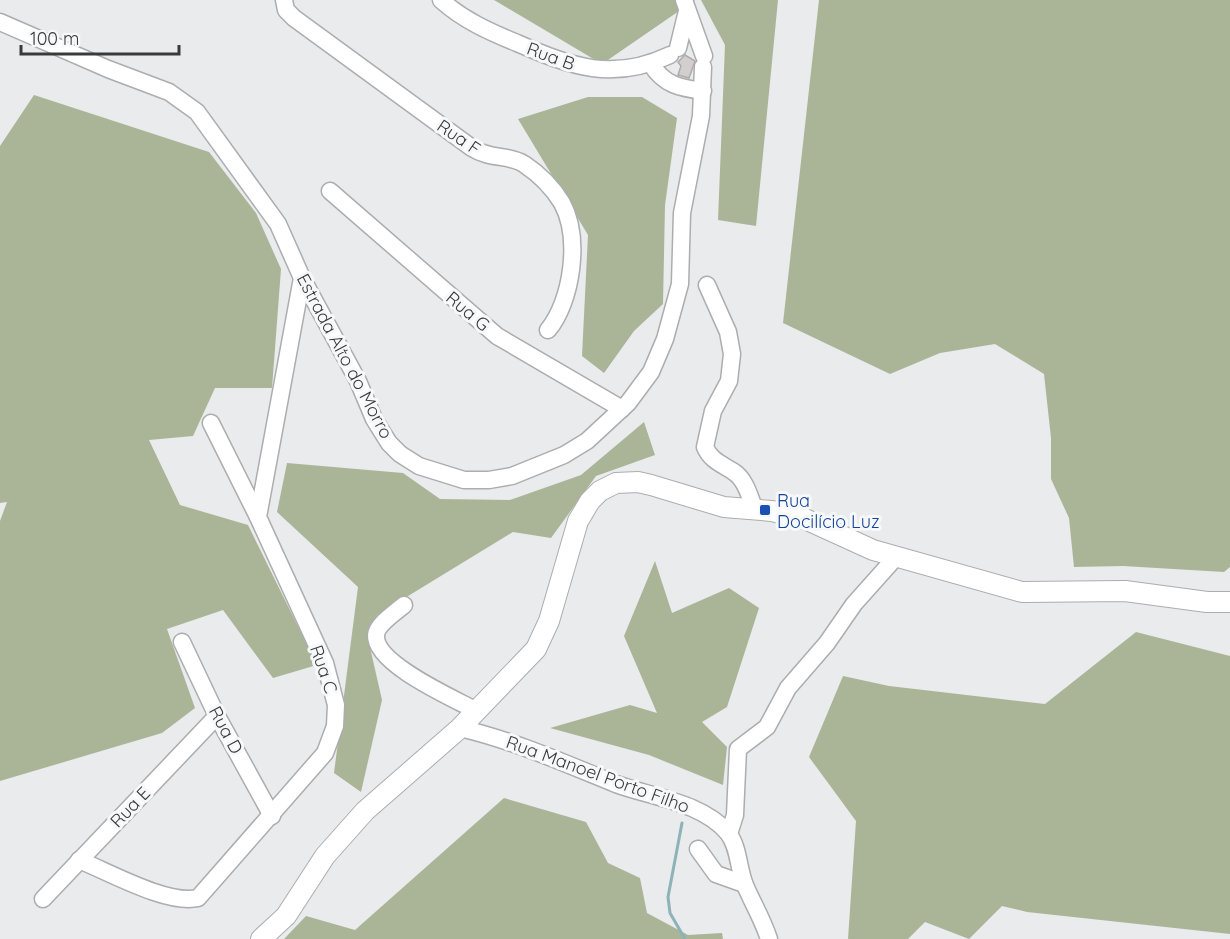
<svg xmlns="http://www.w3.org/2000/svg" width="1230" height="939" font-family="Quicksand,sans-serif">
<rect width="100%" height="100%" fill="#e9ebed"/>
<g fill="#aab598">
<path d="M 494,0 L 695,0 L 602,64 Z"/>
<path d="M 701,0 L 778,0 L 756,226 L 718,220 L 725,45 Z"/>
<path d="M 819,0 L 1230,0 L 1230,567 L 1224,572 L 1123,566 L 1074,567 L 1069,518 L 1051,479 L 1051,438 L 1044,374 L 995,344 L 940,353 L 890,374 L 783,323 Z"/>
<path d="M 34,95 L 209,152 L 256,213 L 281,269 L 272,388 L 215,388 L 193,436 L 149,440 L 180,505 L 248,525 L 317,665 L 273,678 L 223,610 L 167,629 L 195,708 L 162,733 L 0,781 L 0,521 L 7,502 L 0,503 L 0,146 Z"/>
<path d="M 588,97 L 642,97 L 677,118 L 665,205 L 663,304 L 634,331 L 604,373 L 582,356 L 588,235 L 518,119 Z"/>
<path d="M 644,422 L 655,455 L 596,476 L 551,538 L 513,532 L 377,615 L 369,643 L 382,700 L 361,792 L 334,773 L 358,587 L 277,512 L 287,463 L 403,473 L 440,499 L 510,500 L 581,475 Z"/>
<path d="M 655,561 L 672,613 L 729,588 L 759,608 L 727,707 L 702,722 L 727,747 L 723,785 L 649,755 L 550,728 L 630,705 L 657,713 L 624,636 Z"/>
<path d="M 1136,632 L 1230,656 L 1230,934 L 1027,912 L 1002,906 L 969,939 L 925,922 L 908,939 L 848,939 L 856,821 L 809,757 L 843,676 L 889,686 L 1045,704 Z"/>
<path d="M 504,798 L 586,822 L 608,863 L 640,878 L 647,913 L 688,935 L 722,933 L 723,939 L 284,939 L 306,916 L 355,930 Z"/>
</g>
<g fill="none" stroke-linecap="round" stroke-linejoin="round">
<path stroke="#8db2b8" stroke-width="3" d="M 682,823 L 668,897 L 670,913 L 685,939"/>
</g>
<path fill="#d3cfce" stroke="#aeabaa" stroke-width="1.5" d="M 685,55 L 695,61 L 689,78 L 678,75 L 681,66 L 678,62 Z"/>
<g fill="none" stroke-linecap="round" stroke-linejoin="round">
<g stroke="#abadaf" stroke-width="19">
<g id="minor">
<path d="M 284,0 L 286,10 L 294,18 L 472,148 C 491,160 508,154 524,164 C 539,174 553,188 562,203 C 581,238 572,301 548,330"/>
<path d="M 441,0 C 463,20 490,32 517,43 C 572,67 613,82 670,55"/>
<path d="M 684,0 L 704,56"/>
<path d="M 0,22 L 108,69 L 169,92 L 197,112 L 278,224 L 302,278 L 358,381 L 374,419 L 389,443 L 400,454 L 419,466 L 464,480 L 489,480 L 512,476 L 564,455 L 587,441 L 628,403 L 651,372 L 665,339 L 680,284 L 682,213 L 701,116 L 703,67"/>
<path d="M 678,48 L 687,11"/>
<path d="M 651,64 C 664,85 680,88 703,91"/>
<path d="M 330,191 L 497,336 L 622,409"/>
<path d="M 707,285 L 728,332 L 732,354 L 729,381 L 713,411 L 705,447 C 711,461 722,464 734,472 C 746,480 750,498 755,510"/>
<path d="M 211,423 L 258,517"/>
<path d="M 404,605 C 395,613 377,624 376,635 C 374,664 455,699 477,711"/>
<path d="M 182,642 L 217,716 L 272,816"/>
<path d="M 460,728 C 515,741 564,763 616,784 C 651,797 702,802 728,833 C 739,847 738,868 745,885 C 753,904 762,918 769,939"/>
<path d="M 729,834 L 735,815 L 738,749 L 767,727 L 788,688 L 827,643 L 854,604 L 896,557"/>
<path d="M 698,849 L 716,874 L 744,884"/>
<path d="M 79,860 C 109,872 167,905 198,898 L 325,753 L 335,726 L 336,705 L 325,663 L 258,517 L 302,278"/>
<path d="M 43,899 L 217,716"/>
</g>
</g>
<g stroke="#abadaf" stroke-width="22">
<path id="major" d="M 261,939 L 286,916 L 325,856 L 365,811 L 460,728 L 536,649 L 549,621 L 578,521 L 590,501 L 600,491 L 616,483 L 638,482 L 651,485 L 724,507 L 772,511 L 805,519 L 873,550 L 1022,592 L 1125,591 L 1207,602 L 1230,602"/>
</g>
<use href="#minor" stroke="#fff" stroke-width="16"/>
<use href="#major" stroke="#fff" stroke-width="20"/>
</g>
<rect fill="#1a4fb4" stroke="#f6f8fa" stroke-width="2" x="759" y="504" width="12" height="12" rx="3"/>
<g text-anchor="middle" dominant-baseline="central" stroke-width="6" stroke-linejoin="round" paint-order="stroke">
<g font-size="18" fill="#393a3b" stroke="#f6f8fa">
<text transform="translate(551 56) rotate(20)">Rua B</text>
<text transform="translate(459 137) rotate(34)">Rua F</text>
<text transform="translate(468 311) rotate(40)">Rua G</text>
<text transform="translate(345 356) rotate(62)">Estrada Alto do Morro</text>
<text transform="translate(324 669) rotate(71)">Rua C</text>
<text transform="translate(226 730) rotate(62)">Rua D</text>
<text transform="translate(598 774) rotate(20)">Rua Manoel Porto Filho</text>
<text transform="translate(130 807) rotate(-46)">Rua E</text>
</g>
<g font-size="18" fill="#164399" stroke="#f6f8fa" text-anchor="start">
<text x="777" y="500">Rua<tspan x="777" dy="21">Docilício Luz</tspan></text>
</g>
</g>
<path d="M21 45v9h158v-9" fill="none" stroke="#393a3b" stroke-width="3"/>
<text x="30" y="45" font-size="18" fill="#393a3b" stroke="#f6f8fa" stroke-width="4.5" paint-order="stroke">100 m</text>
</svg>
